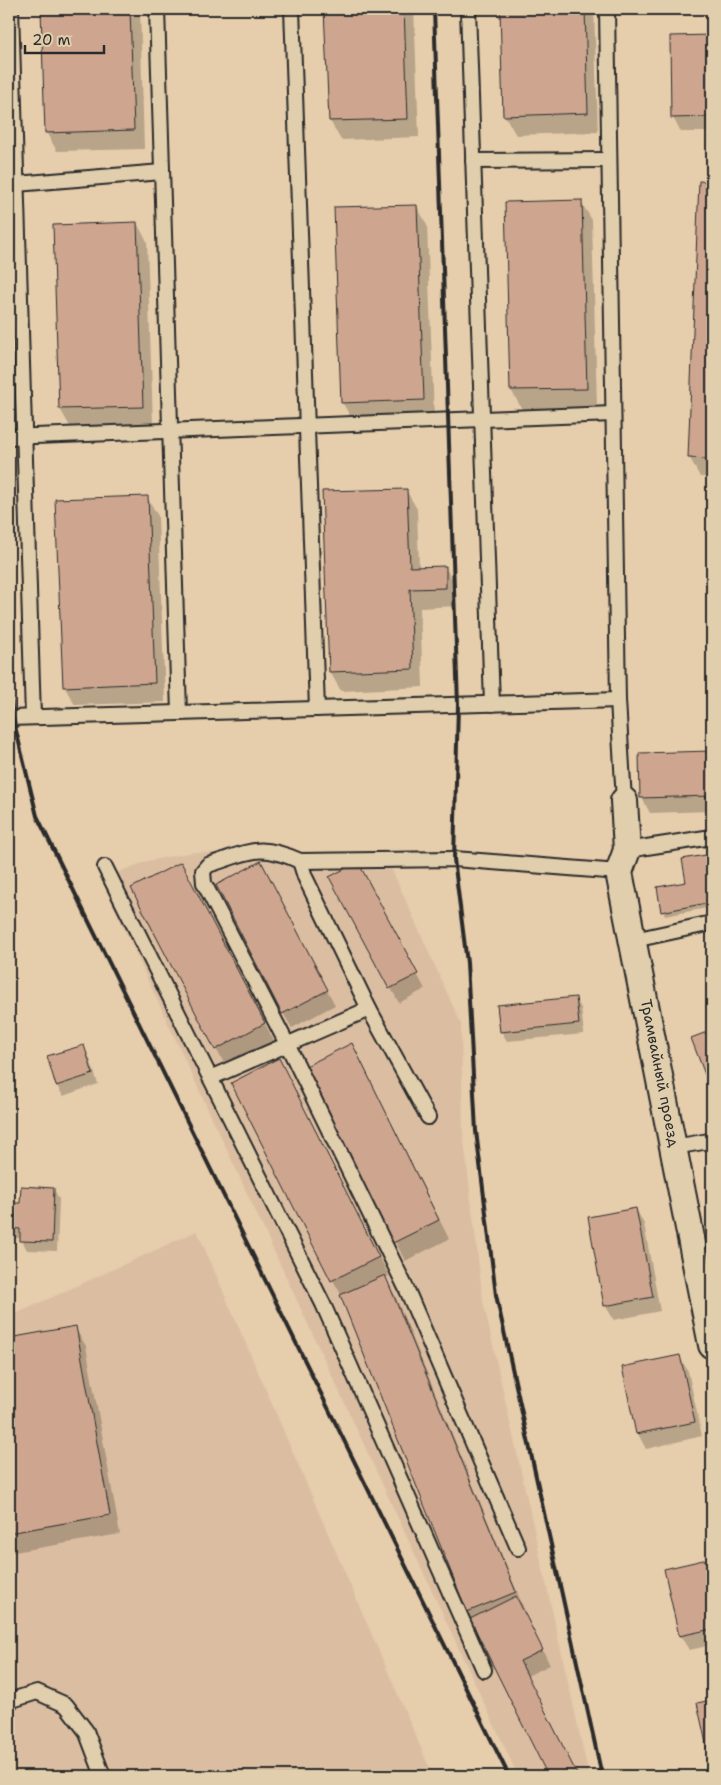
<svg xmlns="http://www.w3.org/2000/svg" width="721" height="1785" font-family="'Shantell Sans',sans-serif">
<rect width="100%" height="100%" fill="#e6cdac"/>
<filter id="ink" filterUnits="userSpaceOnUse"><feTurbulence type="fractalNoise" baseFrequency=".02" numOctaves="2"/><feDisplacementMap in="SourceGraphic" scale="10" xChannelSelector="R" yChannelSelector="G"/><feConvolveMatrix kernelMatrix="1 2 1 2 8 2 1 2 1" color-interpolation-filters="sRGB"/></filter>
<g filter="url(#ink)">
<g fill="#dbbea1">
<path d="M 194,852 L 388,861 L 461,1024 L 463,1132 L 483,1301 L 589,1776 L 518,1776 L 101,879 L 147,861 Z"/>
<path d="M 197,1231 L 433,1776 L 9,1776 L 9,1317 Z"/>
</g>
<g fill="#0003">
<path d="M 43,9 L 140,9 L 144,149 L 57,151 L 46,132 Z"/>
<path d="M 326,9 L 414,9 L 419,137 L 341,140 L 330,121 Z"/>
<path d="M 501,9 L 594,9 L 598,132 L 516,135 L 505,116 Z"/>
<path d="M 712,36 L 712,132 L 681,132 L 673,118 L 671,37 Z"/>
<path d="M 700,182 L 712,183 L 712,477 L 700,477 L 690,458 Z"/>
<path d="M 581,202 L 592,220 L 597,407 L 522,409 L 511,390 Z"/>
<path d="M 417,206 L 427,225 L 434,418 L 353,421 L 342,402 Z"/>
<path d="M 137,223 L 147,242 L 153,425 L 71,428 L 60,409 L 54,226 Z"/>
<path d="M 406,490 L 417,509 L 419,568 L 445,567 L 456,586 L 456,606 L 420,608 L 423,687 L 341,691 L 330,672 Z"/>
<path d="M 147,497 L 158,516 L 165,702 L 75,705 L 64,686 Z"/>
<path d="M 712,752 L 712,811 L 650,813 L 642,798 L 640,754 Z"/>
<path d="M 712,855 L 712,907 L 665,916 L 663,911 L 688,883 L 684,860 Z"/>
<path d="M 269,878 L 335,1005 L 292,1028 L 283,1013 Z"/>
<path d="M 331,878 L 366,878 L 425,989 L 399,1003 Z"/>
<path d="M 191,882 L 275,1043 L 227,1068 L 216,1049 Z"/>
<path d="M 575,998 L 581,1008 L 584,1034 L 507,1041 L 501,1031 Z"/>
<path d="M 712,1031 L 712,1089 L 693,1039 Z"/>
<path d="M 83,1046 L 89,1056 L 98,1084 L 63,1096 L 57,1086 L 48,1057 Z"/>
<path d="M 362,1063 L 449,1239 L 405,1261 L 307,1066 Z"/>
<path d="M 289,1079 L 389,1276 L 385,1278 L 395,1295 L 525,1611 L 524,1612 L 550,1665 L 527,1676 L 577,1776 L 549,1776 L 471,1620 L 343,1298 L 333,1280 Z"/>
<path d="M 54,1189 L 59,1199 L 57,1251 L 27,1250 L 21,1238 L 12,1238 L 9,1232 L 9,1204 L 22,1204 Z"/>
<path d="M 636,1209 L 644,1224 L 660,1311 L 614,1320 L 605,1305 Z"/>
<path d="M 75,1328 L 86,1346 L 120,1534 L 9,1553 L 9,1339 Z"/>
<path d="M 679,1356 L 688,1371 L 702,1436 L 646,1449 L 638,1434 L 623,1368 Z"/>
<path d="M 712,1560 L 712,1645 L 689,1650 L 680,1635 L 666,1570 Z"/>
<path d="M 712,1701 L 712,1765 L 699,1704 Z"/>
</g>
<g fill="#cea68f" stroke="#2b2b2b">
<path d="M 41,9 L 130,9 L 134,130 L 45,133 Z"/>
<path d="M 324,9 L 404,9 L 408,119 L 329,121 Z"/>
<path d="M 500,9 L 585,9 L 588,113 L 503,116 Z"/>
<path d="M 712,35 L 712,117 L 671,118 L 670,36 Z"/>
<path d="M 699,181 L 712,182 L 712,459 L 688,458 Z"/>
<path d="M 582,200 L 587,389 L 510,390 L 505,202 Z"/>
<path d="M 417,205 L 424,400 L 341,403 L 334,207 Z"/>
<path d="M 137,222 L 143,407 L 59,409 L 53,225 Z"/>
<path d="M 407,489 L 410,567 L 446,566 L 446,588 L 410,589 L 413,669 L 329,672 L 322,491 Z"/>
<path d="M 148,496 L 155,683 L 63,687 L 55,499 Z"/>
<path d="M 712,751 L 712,796 L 640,798 L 639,753 Z"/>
<path d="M 712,854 L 712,902 L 661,912 L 657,887 L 686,882 L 682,859 Z"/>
<path d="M 261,861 L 328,990 L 282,1014 L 216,885 Z"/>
<path d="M 181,862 L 265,1023 L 215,1050 L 131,888 Z"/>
<path d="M 358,862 L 418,974 L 389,989 L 329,877 Z"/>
<path d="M 576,997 L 579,1024 L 500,1032 L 497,1005 Z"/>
<path d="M 712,1030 L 712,1084 L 709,1085 L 691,1038 Z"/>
<path d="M 352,1043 L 439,1220 L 393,1243 L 306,1066 Z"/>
<path d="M 84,1045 L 93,1074 L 56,1086 L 47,1056 Z"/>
<path d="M 279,1058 L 379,1257 L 331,1281 L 231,1083 Z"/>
<path d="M 21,1186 L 54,1188 L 52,1242 L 20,1241 L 20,1229 L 9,1228 L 9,1203 L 20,1203 Z"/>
<path d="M 636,1208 L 653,1297 L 604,1306 L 588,1217 Z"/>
<path d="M 385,1275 L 516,1592 L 467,1612 L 340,1295 Z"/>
<path d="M 76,1326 L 110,1515 L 9,1533 L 9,1338 Z"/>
<path d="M 680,1355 L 695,1422 L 636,1434 L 622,1367 Z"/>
<path d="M 712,1558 L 712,1629 L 679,1636 L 664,1569 Z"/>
<path d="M 516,1596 L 543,1650 L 520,1661 L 578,1776 L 548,1776 L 470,1619 Z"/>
<path d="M 712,1700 L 712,1770 L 697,1703 Z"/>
</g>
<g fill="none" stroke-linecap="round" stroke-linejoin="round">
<g stroke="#2b2b2b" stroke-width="18">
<g id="service">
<path d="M 11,9 L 33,717"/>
<path d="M 157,9 L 179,713"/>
<path d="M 292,9 L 317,709"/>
<path d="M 468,9 L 492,704"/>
<path d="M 607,9 L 618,700 L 624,801"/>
<path d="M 473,161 L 609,160"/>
<path d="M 16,184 L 162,172"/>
<path d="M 9,437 L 613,414"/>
<path d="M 9,718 L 618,700"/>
<path d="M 627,850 L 712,837"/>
<path d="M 300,861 L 305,877 L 369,1009 L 428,1117"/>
<path d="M 105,867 L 323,1304 L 484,1670"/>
<path d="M 634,940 L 712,923"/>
<path d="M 210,1078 L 369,1009"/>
<path d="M 674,1147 L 709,1141 L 712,1143"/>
<path d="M 518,1548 L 407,1290 L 288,1046 L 204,883 L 203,871 L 208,865 C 250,852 258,842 300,861 L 454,859 L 619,872"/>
<path d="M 9,1701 L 37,1692 L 66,1705 L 86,1731 L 103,1776"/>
</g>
</g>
<g stroke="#2b2b2b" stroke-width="30">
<path id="minor" d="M 624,801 L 627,850 L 619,872 L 712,1345"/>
</g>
<use href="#service" stroke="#e0ceac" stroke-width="14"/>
<use href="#minor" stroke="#e0ceac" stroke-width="26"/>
<g stroke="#2b2b2b" stroke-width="4">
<path d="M 434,9 L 458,705 L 454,859 L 467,963 L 476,1131 L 496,1295 L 602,1776"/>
<path d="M 9,678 L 13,718 L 37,816 L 509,1776"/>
</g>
</g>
</g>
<g text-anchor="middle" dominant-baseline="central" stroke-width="4" stroke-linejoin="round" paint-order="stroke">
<g font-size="15" fill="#2b2b2b" stroke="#e0ceac">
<text transform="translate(660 1073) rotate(79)">Трамвайный проезд</text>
</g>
</g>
<rect width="721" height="1785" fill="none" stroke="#e0ceac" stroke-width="30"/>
<rect x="15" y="15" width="691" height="1755" fill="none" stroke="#2b2b2b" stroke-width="2" filter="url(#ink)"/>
<path d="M25 45v8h79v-8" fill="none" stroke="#2b2b2b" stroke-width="2.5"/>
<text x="32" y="45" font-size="15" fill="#2b2b2b" stroke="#e0ceac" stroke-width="4" paint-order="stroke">20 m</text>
</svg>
